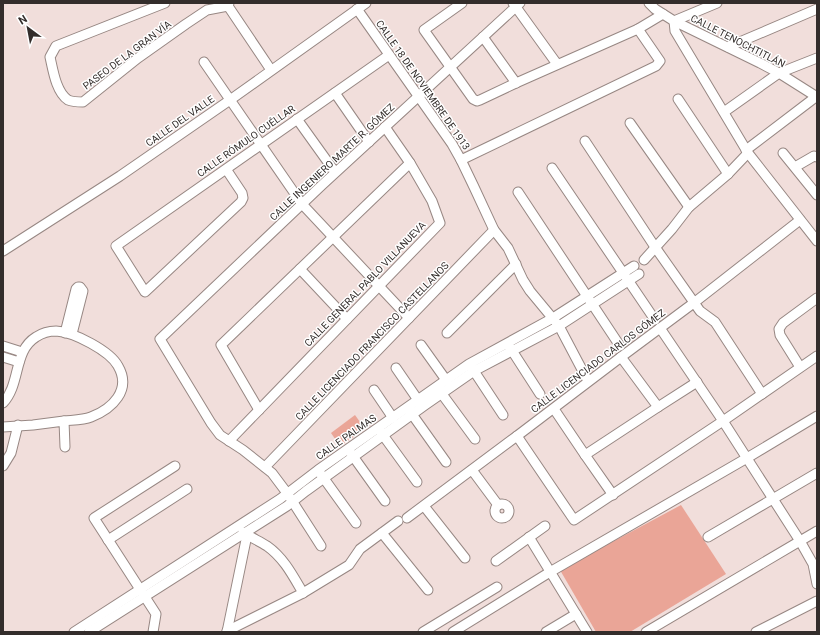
<svg xmlns="http://www.w3.org/2000/svg" width="820" height="635" font-family="Roboto,sans-serif">
<rect width="100%" height="100%" fill="#f1dedb"/>
<g fill="#eaa597">
<path d="M 355,415 L 365,429 L 340,446 L 331,433 Z"/>
<path d="M 681,505 L 726,574 L 630,632 L 596,632 L 560,570 Z"/>
</g>
<g fill="none" stroke-linecap="round" stroke-linejoin="round">
<g stroke="#978783" stroke-width="11">
<g id="minor">
<path d="M 165,3 L 56,46 L 50,57 C 53,70 56,92 68,100 C 73,102 78,102 83,102 L 138,58 L 186,24 L 207,10 L 228,6"/>
<path d="M 229,3 L 228,6 L 271,70"/>
<path d="M 462,3 L 424,30 L 473,99 L 477,101 L 480,100 L 516,83 L 638,29 L 663,14"/>
<path d="M 513,3 L 557,64"/>
<path d="M 649,3 L 655,9 L 674,21 L 760,63 L 779,73 L 817,97"/>
<path d="M 357,9 L 452,144 L 461,160 L 474,187 L 494,230 L 508,248 L 523,280 L 530,291 L 559,326 L 588,381"/>
<path d="M 674,21 L 675,31 L 748,153 L 817,241"/>
<path d="M 674,21 L 717,3"/>
<path d="M 483,37 L 516,83"/>
<path d="M 728,47 L 817,9"/>
<path d="M 204,62 L 302,204 L 409,318"/>
<path d="M 335,93 L 369,142"/>
<path d="M 678,99 L 728,174"/>
<path d="M 724,112 L 779,73 L 817,58"/>
<path d="M 297,119 L 335,172"/>
<path d="M 630,123 L 689,207"/>
<path d="M 585,141 L 655,247 L 700,311 L 715,322 L 762,394"/>
<path d="M 746,150 L 817,96"/>
<path d="M 783,153 L 817,195"/>
<path d="M 461,160 L 656,66 L 660,61 L 638,29"/>
<path d="M 795,167 L 814,156 L 817,157"/>
<path d="M 552,168 L 655,320"/>
<path d="M 226,169 L 242,193 L 243,198 L 241,202 L 145,292 L 116,246 L 389,55"/>
<path d="M 518,192 L 620,346"/>
<path d="M 3,251 L 120,176 L 230,100 L 366,3"/>
<path d="M 644,260 L 672,229 L 689,207 L 728,174 L 748,153"/>
<path d="M 300,269 L 347,319"/>
<path d="M 660,328 L 723,421 L 800,541 L 813,564 L 817,584"/>
<path d="M 65,333 L 76,289 L 78,287 L 80,287 L 83,291 L 72,334"/>
<path d="M 447,333 L 516,264"/>
<path d="M 421,345 L 446,380"/>
<path d="M 3,346 L 22,352"/>
<path d="M 509,346 L 540,394"/>
<path d="M 3,357 L 19,362"/>
<path d="M 621,357 L 658,407"/>
<path d="M 800,367 L 780,335 L 779,329 L 783,323 L 817,298"/>
<path d="M 396,368 L 418,400"/>
<path d="M 472,368 L 503,415"/>
<path d="M 374,390 L 393,418"/>
<path d="M 439,390 L 475,439"/>
<path d="M 3,403 C 21,384 13,351 36,337 C 42,333 49,331 56,331 C 74,332 110,351 118,366 C 132,390 112,409 91,417 C 83,420 73,420 64,421"/>
<path d="M 554,409 L 585,455 L 613,495"/>
<path d="M 259,410 L 221,345 L 410,163"/>
<path d="M 409,410 L 446,462"/>
<path d="M 3,427 L 33,425 L 64,421 L 65,447"/>
<path d="M 380,431 L 417,482"/>
<path d="M 517,436 L 574,520 L 723,421 L 817,356"/>
<path d="M 229,441 L 440,223 L 432,201 L 410,163 L 385,127"/>
<path d="M 350,452 L 385,501"/>
<path d="M 585,455 L 658,407 L 697,382"/>
<path d="M 3,466 L 11,453 L 18,425"/>
<path d="M 265,467 L 494,230"/>
<path d="M 472,470 L 498,505"/>
<path d="M 320,473 L 356,523"/>
<circle cx="502" cy="511" r="7"/>
<path d="M 424,506 L 465,558"/>
<path d="M 407,518 L 517,436 L 621,357 L 695,302 L 800,220"/>
<path d="M 243,532 C 250,537 259,541 267,546 C 284,558 293,576 303,593"/>
<path d="M 382,533 L 428,590"/>
<path d="M 529,537 L 587,632"/>
<path d="M 708,537 L 817,473"/>
<path d="M 108,540 L 187,489"/>
<path d="M 321,546 L 287,493 L 272,473 L 243,450 L 220,435 L 211,423 L 160,339 L 322,185 L 520,3"/>
<path d="M 496,561 L 545,526"/>
<path d="M 227,631 L 303,593 L 349,565 L 360,549 L 398,521"/>
<path d="M 74,632 L 280,499 L 318,470 L 469,364 L 553,318 L 634,266"/>
<path d="M 89,632 L 287,506 L 306,491 L 425,405 L 474,371 L 559,326 L 639,274"/>
<path d="M 153,632 L 156,614 L 94,518 L 175,466"/>
<path d="M 227,632 L 247,535"/>
<path d="M 423,632 L 497,587"/>
<path d="M 453,632 L 550,572 L 747,458 L 817,416"/>
<path d="M 546,632 L 576,614"/>
<path d="M 646,632 L 817,531"/>
<path d="M 756,632 L 817,601"/>
</g>
</g>
<use href="#minor" stroke="#fff" stroke-width="9"/>
</g>
<g text-anchor="middle" dominant-baseline="central" stroke-width="3" stroke-linejoin="round" paint-order="stroke">
<g font-size="10" fill="#332d2b" stroke="#fff">
<text transform="translate(738 41) rotate(27)">CALLE TENOCHTITLÁN</text>
<text transform="translate(127 55) rotate(-37)">PASEO DE LA GRAN VÍA</text>
<text transform="translate(423 85) rotate(55)">CALLE 18 DE NOVIEMBRE DE 1913</text>
<text transform="translate(180 121) rotate(-35)">CALLE DEL VALLE</text>
<text transform="translate(246 141) rotate(-35)">CALLE RÓMULO CUÉLLAR</text>
<text transform="translate(332 162) rotate(-43)">CALLE INGENIERO MARTE R. GÓMEZ</text>
<text transform="translate(365 284) rotate(-46)">CALLE GENERAL PABLO VILLANUEVA</text>
<text transform="translate(372 341) rotate(-46)">CALLE LICENCIADO FRANCISCO CASTELLANOS</text>
<text transform="translate(598 361) rotate(-37)">CALLE LICENCIADO CARLOS GÓMEZ</text>
<text transform="translate(346 437) rotate(-35)">CALLE PALMAS</text>
</g>
</g>
<rect width="820" height="635" fill="none" stroke="#332d2b" stroke-width="8"/>
<g transform="translate(28 28) rotate(328)" stroke="#ffffff" stroke-width="3" paint-order="stroke">
<path d="M0-3L7 15L0 10L-7 15Z" fill="#332d2b"/>
<text y="-6" font-size="11" font-weight="bold" text-anchor="middle" fill="#332d2b">N</text>
</g>
</svg>
